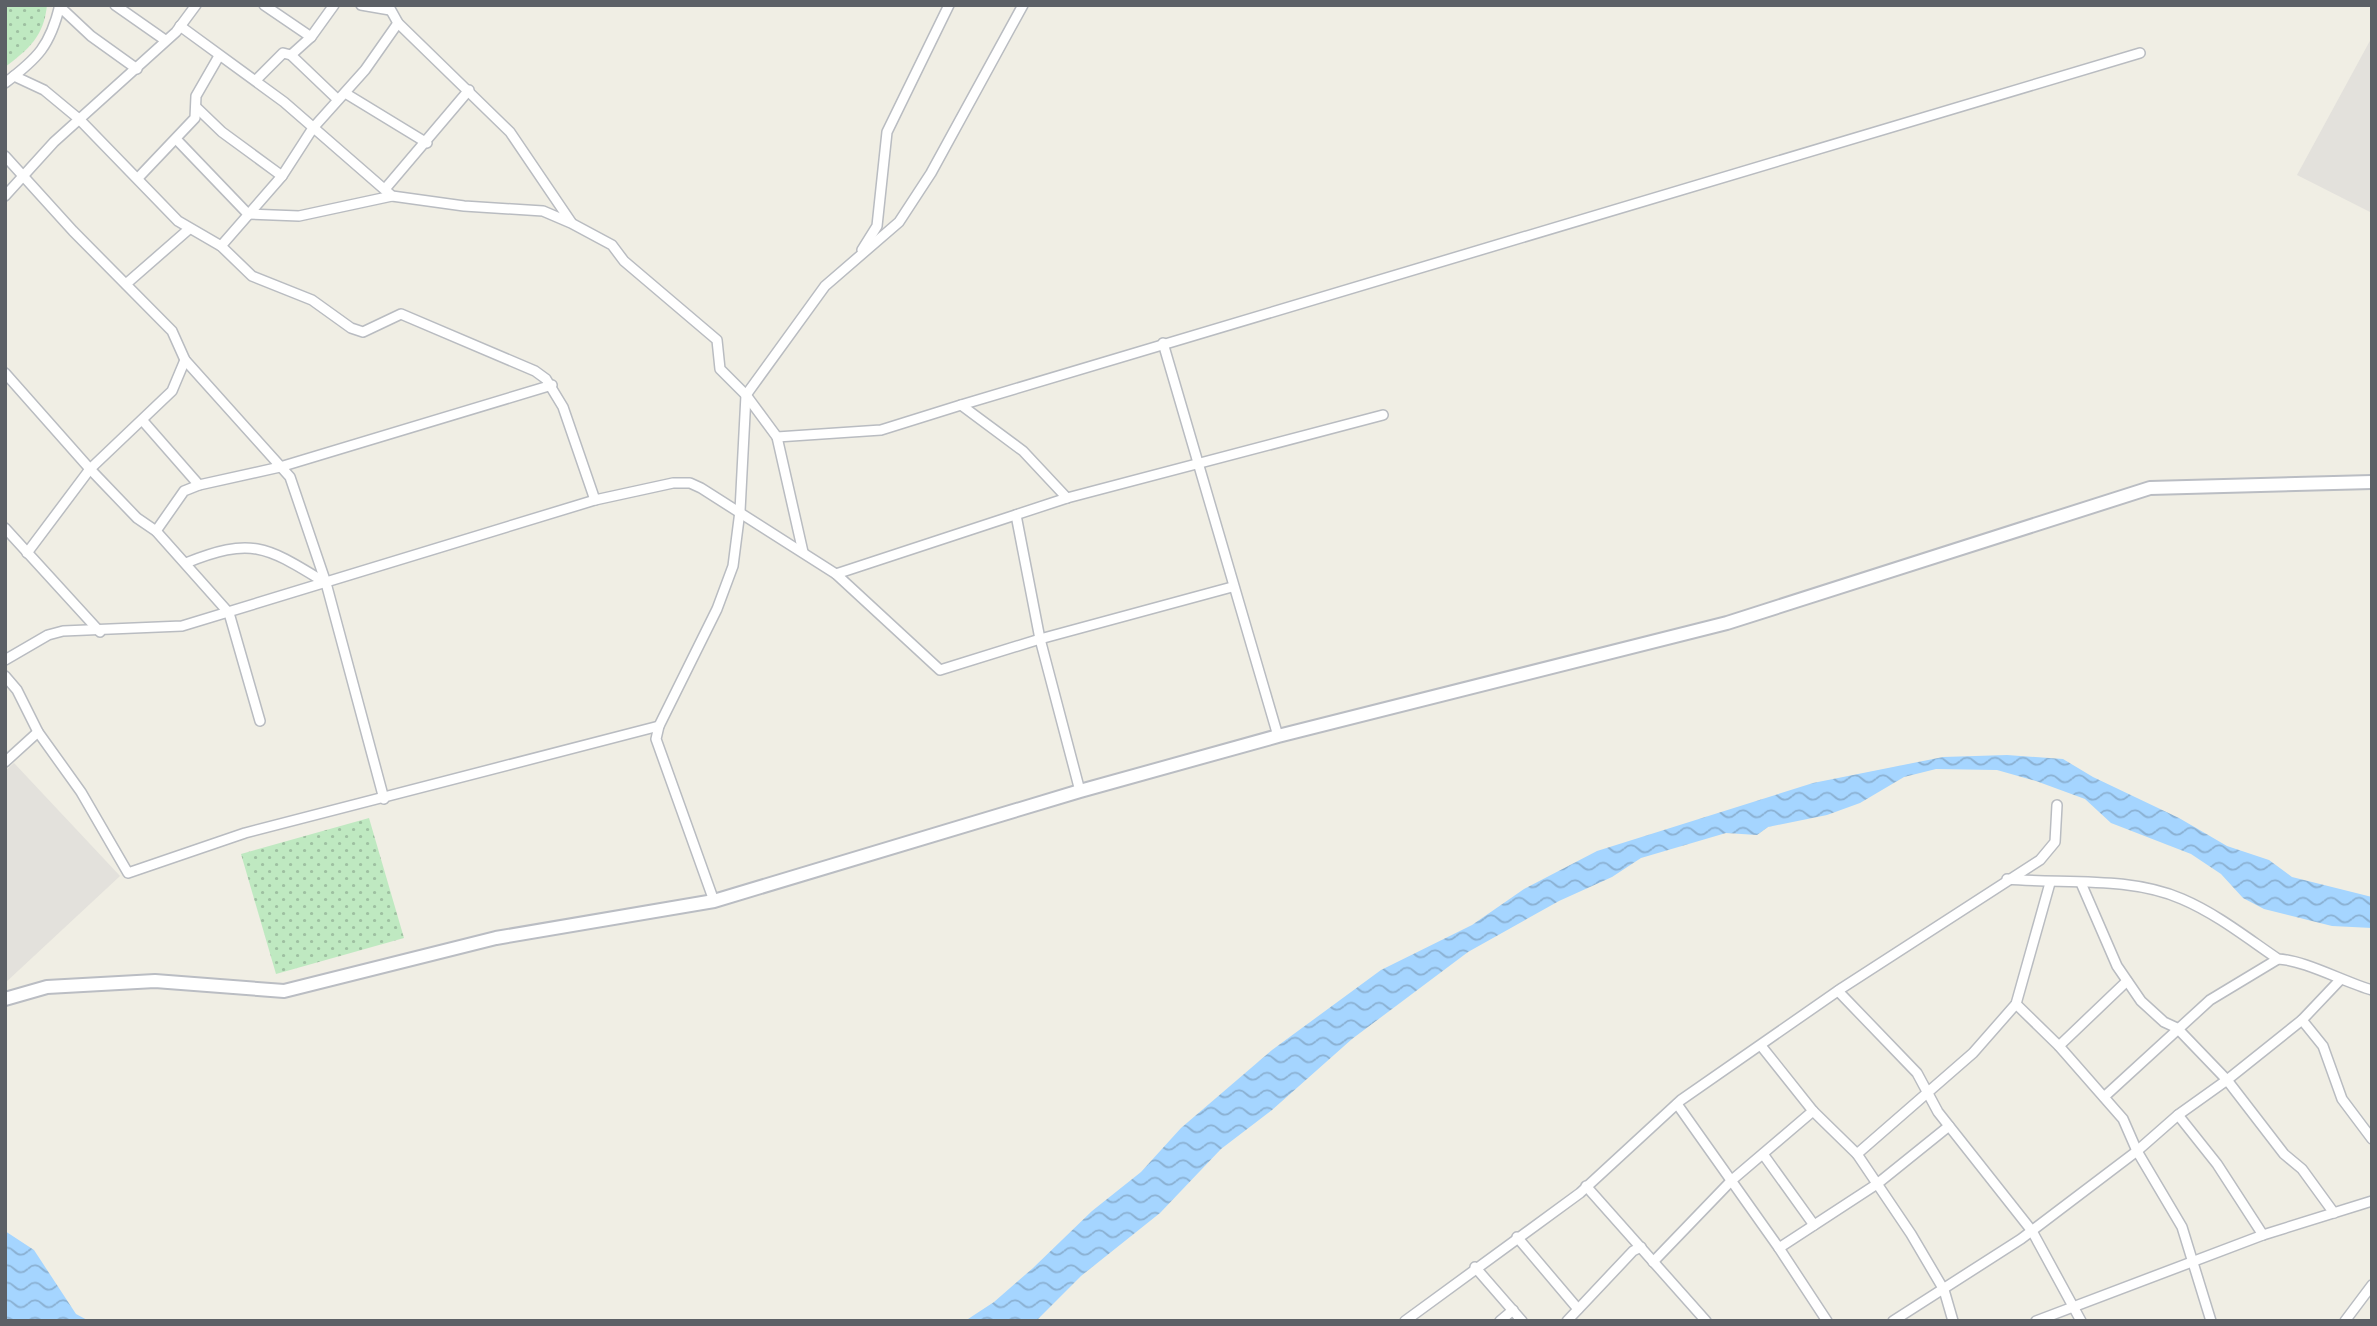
<svg xmlns="http://www.w3.org/2000/svg" width="2377" height="1326" font-family="Karla,sans-serif">
<defs>
<pattern id="grass-dots" width="8" height="8" patternUnits="userSpaceOnUse" patternTransform="scale(1.75)"><rect width="8" height="8" fill="#bfe9c1"/><path d="M2 2h.1M6 6h.1" fill="none" stroke="#9ec0a1" stroke-width="1.8" stroke-linecap="round"/></pattern>
<pattern id="water-waves" width="16" height="10" patternUnits="userSpaceOnUse" patternTransform="scale(1.75)"><rect width="16" height="10" fill="#a5d5ff"/><path d="M0 5q4-4 8 0t8 0" fill="none" stroke="#8ab0d2"/></pattern>
</defs>
<rect width="100%" height="100%" fill="#f0eee4"/>
<g fill="#e3e1dc">
<path d="M 2372,37 L 2372,213 L 2297,175 Z"/>
<path d="M 14,763 L 120,876 L 5,983 L 5,771 Z"/>
</g>
<g fill="url(#grass-dots)">
<path d="M 5,5 L 47,5 C 44,36 29,49 5,67 Z"/>
<path d="M 369,818 L 404,938 L 276,974 L 241,854 Z"/>
</g>
<g fill="url(#water-waves)">
<path d="M 2007,755 L 2063,759 L 2093,777 L 2179,818 L 2227,846 L 2269,860 L 2292,877 L 2372,897 L 2372,928 L 2332,926 L 2264,909 L 2243,898 L 2221,874 L 2191,854 L 2111,823 L 2085,799 L 2036,781 L 1997,770 L 1936,769 L 1904,777 L 1860,803 L 1827,815 L 1768,827 L 1757,835 L 1726,833 L 1641,858 L 1612,877 L 1559,901 L 1468,952 L 1352,1039 L 1272,1110 L 1221,1149 L 1160,1213 L 1081,1276 L 1036,1321 L 965,1321 L 994,1302 L 1033,1268 L 1092,1211 L 1141,1172 L 1181,1128 L 1272,1050 L 1381,970 L 1472,925 L 1524,889 L 1597,851 L 1813,783 L 1943,757 Z"/>
<path d="M 5,1231 L 34,1250 L 76,1314 L 89,1321 L 5,1321 Z"/>
</g>
<g fill="none" stroke-linecap="round" stroke-linejoin="round">
<g stroke="#b9bcc1" stroke-width="12">
<g id="street">
<path d="M 115,5 L 165,40"/>
<path d="M 264,5 L 311,37"/>
<path d="M 361,5 L 390,10"/>
<path d="M 388,5 L 398,23 L 510,132 L 571,222"/>
<path d="M 59,6 L 91,36 L 137,69"/>
<path d="M 180,26 L 284,102 L 392,196 L 464,206 L 543,211 L 571,223 L 612,245 L 624,261 L 717,340 L 720,369 L 746,395 L 777,437 L 803,552"/>
<path d="M 291,55 L 311,37 L 334,5"/>
<path d="M 14,76 L 44,90 L 79,119 L 178,221 L 221,246 L 252,276 L 312,300 L 351,328 L 363,332 L 401,314 L 535,371 L 546,379 L 563,407 L 595,500"/>
<path d="M 256,80 L 283,53 L 291,55 L 336,98"/>
<path d="M 5,83 C 38,58 50,46 60,5"/>
<path d="M 345,93 L 427,143"/>
<path d="M 196,107 L 222,132 L 282,176"/>
<path d="M 177,140 L 248,214 L 299,216 L 392,196"/>
<path d="M 5,156 L 73,231 L 172,331 L 185,360 L 290,477 L 326,583 L 384,799"/>
<path d="M 138,178 L 195,118 L 196,96 L 219,56"/>
<path d="M 385,189 L 469,90"/>
<path d="M 5,196 L 54,142 L 176,32 L 196,5"/>
<path d="M 221,246 L 282,176 L 313,128 L 365,70 L 398,23"/>
<path d="M 862,250 L 877,226 L 887,132 L 949,5"/>
<path d="M 126,284 L 189,229"/>
<path d="M 1163,343 L 1278,736"/>
<path d="M 5,373 L 90,469 L 137,518 L 156,531 L 229,613 L 260,721"/>
<path d="M 961,405 L 2140,53"/>
<path d="M 143,421 L 199,485"/>
<path d="M 777,437 L 881,430 L 961,405 L 1023,451 L 1067,498"/>
<path d="M 1016,515 L 1040,639 L 1080,791"/>
<path d="M 5,528 L 100,632"/>
<path d="M 156,531 L 184,491 L 199,485 L 280,467 L 552,385"/>
<path d="M 27,553 L 90,469 L 172,391 L 185,360"/>
<path d="M 186,563 C 253,536 267,547 326,583"/>
<path d="M 836,574 L 1067,498 L 1383,415"/>
<path d="M 5,660 L 48,635 L 63,631 L 182,626 L 595,500 L 673,483 L 690,483 L 701,488 L 836,574 L 940,670 L 1040,639 L 1232,587"/>
<path d="M 5,676 L 17,690 L 38,732 L 81,792 L 128,873 L 245,833 L 659,726"/>
<path d="M 5,762 L 38,732"/>
<path d="M 2007,879 C 2064,884 2129,876 2182,899 C 2217,914 2247,938 2278,959 C 2304,960 2344,982 2372,990"/>
<path d="M 2081,883 L 2117,966 L 2141,1001 L 2164,1022 L 2177,1028 L 2227,1080 L 2284,1154 L 2302,1169 L 2334,1213"/>
<path d="M 714,901 L 656,739 L 659,726 L 717,609 L 733,566 L 740,511 L 746,395 L 825,286 L 899,222 L 931,173 L 1023,5"/>
<path d="M 1838,991 L 1917,1073 L 1938,1112 L 2032,1231 L 2081,1321"/>
<path d="M 2016,1004 L 2059,1046 L 2123,1119 L 2137,1151 L 2182,1227 L 2211,1321"/>
<path d="M 2302,1020 L 2323,1046 L 2342,1099 L 2372,1139"/>
<path d="M 2059,1046 L 2127,981"/>
<path d="M 1762,1047 L 1813,1111 L 1857,1154 L 1911,1234 L 1944,1290 L 1953,1321"/>
<path d="M 2104,1097 L 2210,1000 L 2278,959"/>
<path d="M 1677,1104 L 1779,1248 L 1827,1321"/>
<path d="M 2178,1115 L 2217,1164 L 2263,1235"/>
<path d="M 1763,1154 L 1814,1225"/>
<path d="M 1857,1154 L 1973,1053 L 2016,1004 L 2050,883"/>
<path d="M 1586,1186 L 1706,1321"/>
<path d="M 1517,1237 L 1578,1309"/>
<path d="M 1779,1248 L 1877,1184 L 1949,1126"/>
<path d="M 1653,1262 L 1732,1180 L 1813,1111"/>
<path d="M 1475,1267 L 1522,1321"/>
<path d="M 1405,1321 L 1580,1193 L 1681,1100 L 1842,988 L 2040,860 L 2055,842 L 2057,805"/>
<path d="M 1500,1321 L 1513,1310"/>
<path d="M 1567,1321 L 1633,1251 L 1641,1247"/>
<path d="M 1893,1321 L 2021,1239 L 2137,1151 L 2178,1115 L 2227,1080 L 2302,1020 L 2339,981"/>
<path d="M 2036,1321 L 2263,1235 L 2372,1201"/>
<path d="M 2345,1321 L 2372,1285"/>
</g>
</g>
<g stroke="#babdc3" stroke-width="16">
<path id="secondary" d="M 5,999 L 47,987 L 155,981 L 284,991 L 496,938 L 714,901 L 1080,791 L 1278,736 L 1727,623 L 2150,488 L 2372,482"/>
</g>
<use href="#street" stroke="#fff" stroke-width="9"/>
<use href="#secondary" stroke="#fff" stroke-width="12"/>
</g>
<rect width="2377" height="1326" fill="none" stroke="#5c6066" stroke-width="14"/>
</svg>
